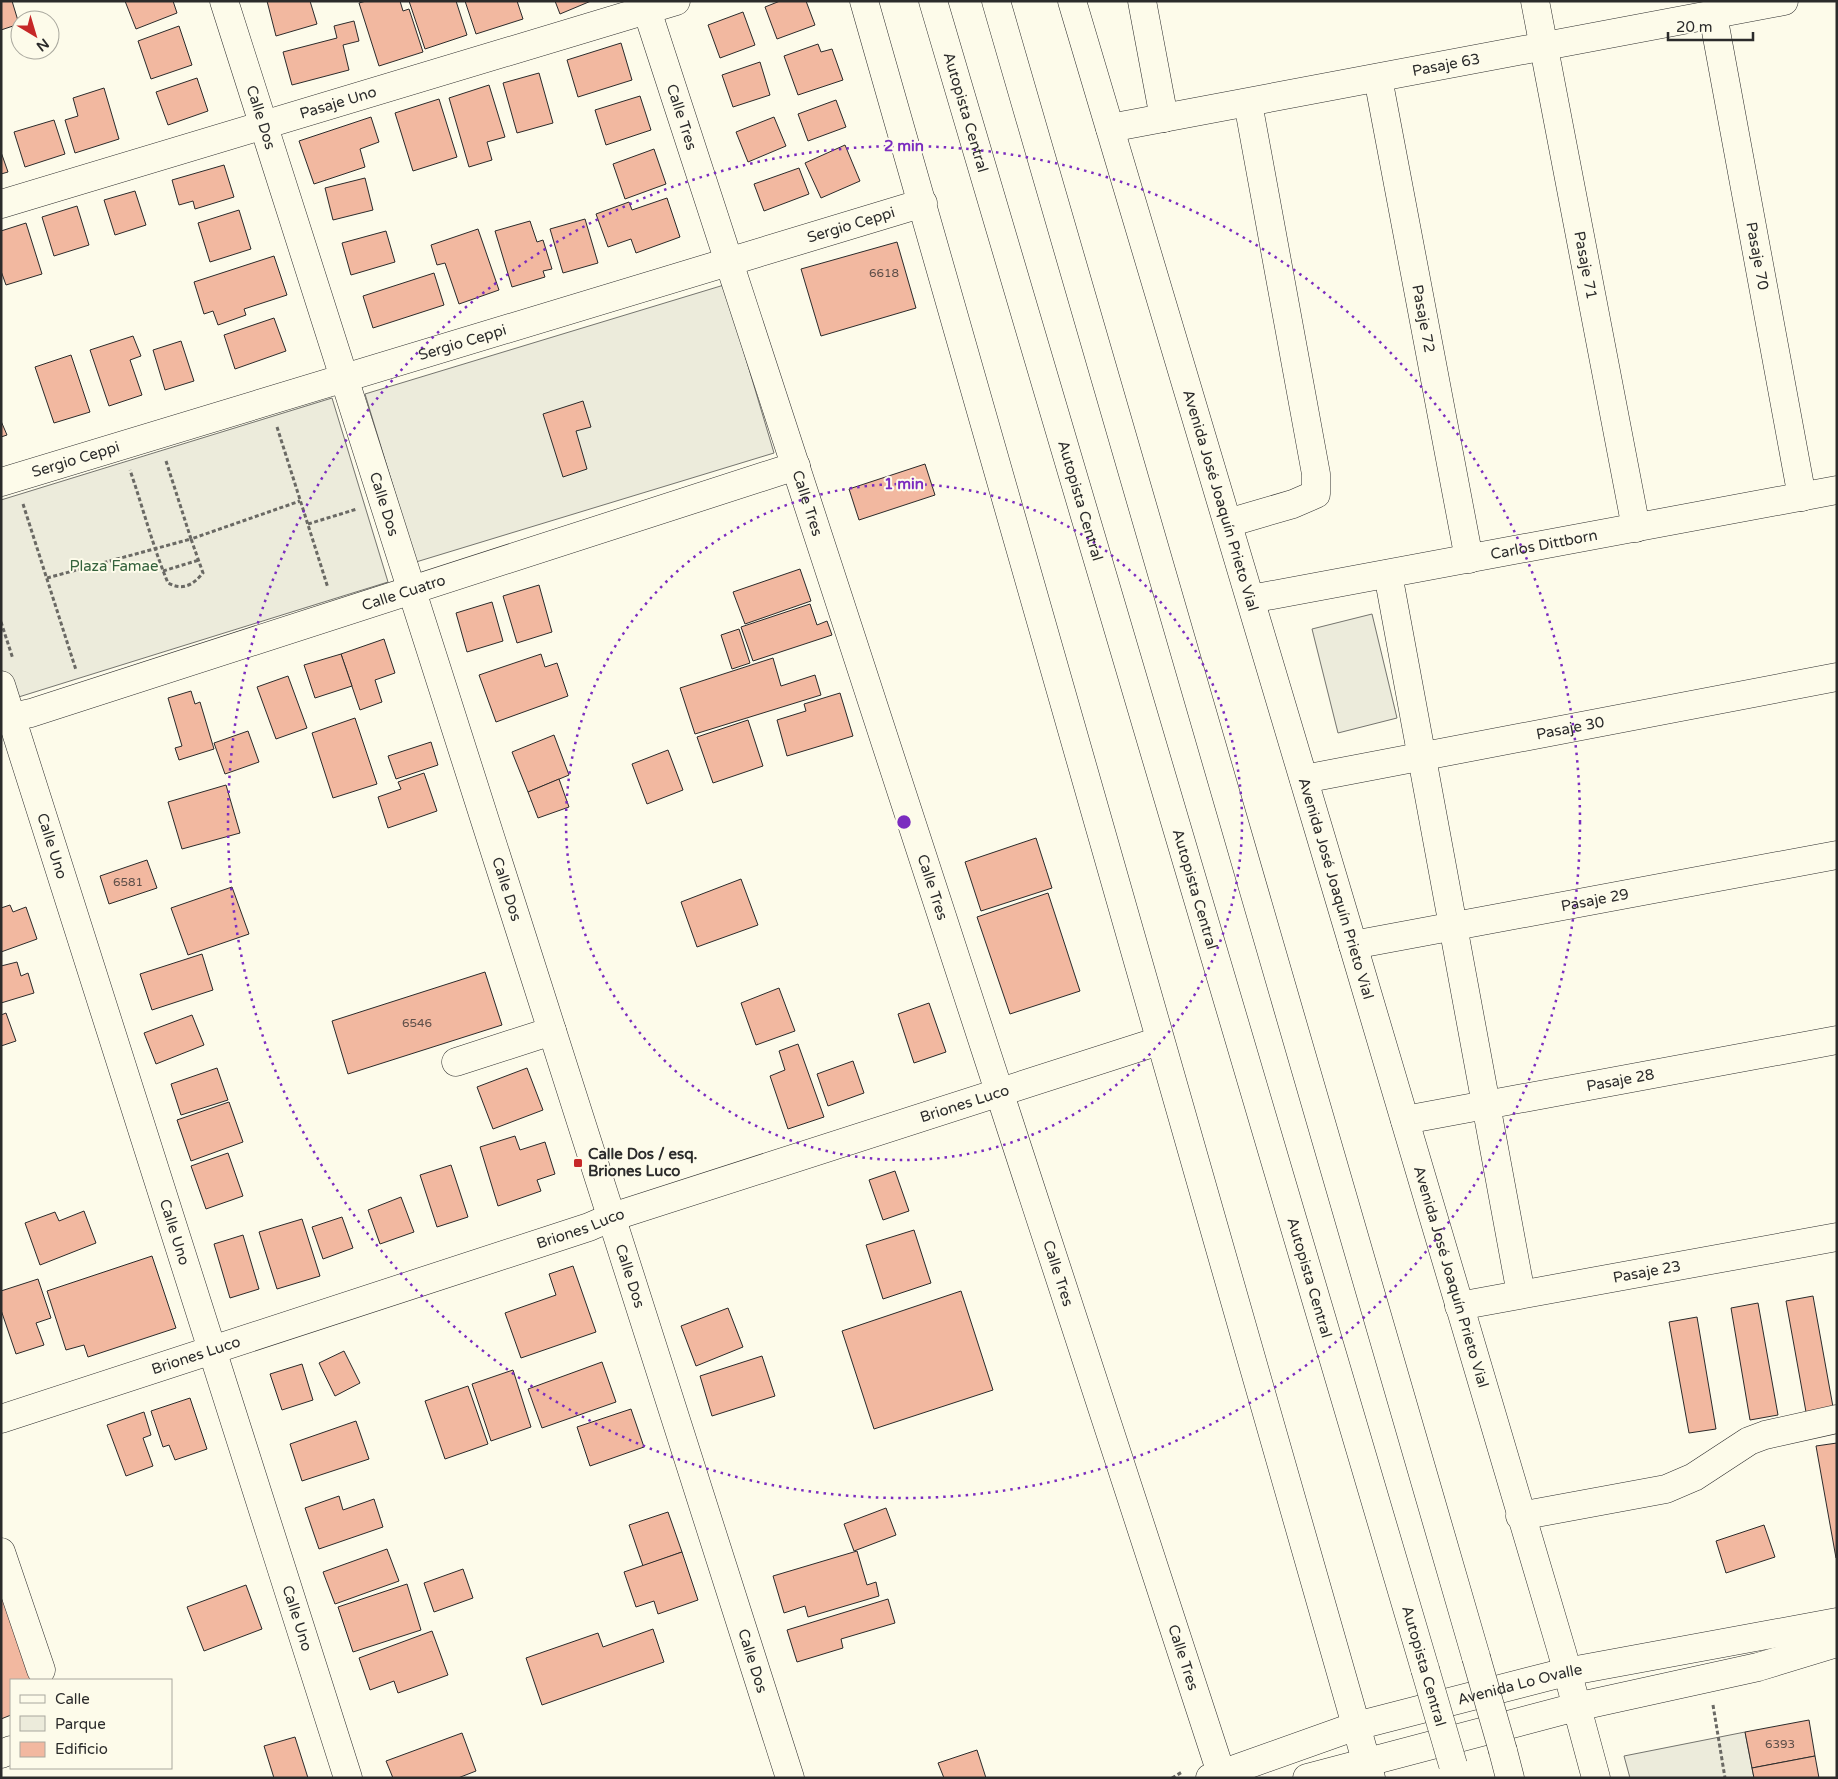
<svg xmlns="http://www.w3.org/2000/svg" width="1838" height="1779" font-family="'Varela Round',sans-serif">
<rect width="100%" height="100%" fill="#fdfbea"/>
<g fill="#ecebdb" stroke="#74746e">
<path d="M 724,285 L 774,453 L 416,562 L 365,394 Z"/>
<path d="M 332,398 L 388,582 L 9,700 L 1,675 L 1,500 Z"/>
<path d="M 1372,614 L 1397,718 L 1338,733 L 1312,629 Z"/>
<path d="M 1745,1732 L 1754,1778 L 1630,1778 L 1624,1756 Z"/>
</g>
<g fill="#f2b8a0" stroke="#2b2b2b">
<path d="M 1,1 L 12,1 L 19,24 L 1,30 Z"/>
<path d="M 125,1 L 173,1 L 177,13 L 136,29 Z"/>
<path d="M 267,1 L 310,1 L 317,24 L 276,36 Z"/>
<path d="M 366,1 L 400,1 L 403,11 L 409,9 L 423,52 L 379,66 L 359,3 Z"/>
<path d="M 409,1 L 456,1 L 467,35 L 425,49 Z"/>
<path d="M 465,1 L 517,1 L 523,19 L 476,34 Z"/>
<path d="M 555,1 L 591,1 L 560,14 Z"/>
<path d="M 780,1 L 806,1 L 815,25 L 777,39 L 765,7 Z"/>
<path d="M 743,12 L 755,45 L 720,58 L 708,25 Z"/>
<path d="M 354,21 L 359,41 L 343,45 L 349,70 L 292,85 L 283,52 L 337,38 L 334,26 Z"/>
<path d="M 179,26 L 192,65 L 151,79 L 138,41 Z"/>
<path d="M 621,43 L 632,80 L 578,97 L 567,60 Z"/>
<path d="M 818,44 L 821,52 L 832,49 L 843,80 L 798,95 L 784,56 Z"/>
<path d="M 760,62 L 770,95 L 733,107 L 722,75 Z"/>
<path d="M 539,73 L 553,123 L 517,133 L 503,83 Z"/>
<path d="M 197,78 L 208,111 L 168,125 L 156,92 Z"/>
<path d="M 489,85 L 505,137 L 487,142 L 492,160 L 469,167 L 449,98 Z"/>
<path d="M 104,88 L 119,139 L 75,153 L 65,120 L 78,116 L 73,98 Z"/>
<path d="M 640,96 L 651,130 L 606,145 L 595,110 Z"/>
<path d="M 439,99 L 457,157 L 413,171 L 395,113 Z"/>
<path d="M 836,100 L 846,127 L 808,141 L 798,114 Z"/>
<path d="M 371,117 L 379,142 L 360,149 L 365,167 L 314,184 L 299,141 Z"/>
<path d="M 774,117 L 786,146 L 748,162 L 736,132 Z"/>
<path d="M 54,120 L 65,154 L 25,167 L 14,132 Z"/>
<path d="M 845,145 L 860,181 L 821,198 L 805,163 Z"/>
<path d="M 654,149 L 666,184 L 625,199 L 613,164 Z"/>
<path d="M 1,152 L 8,172 L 1,174 Z"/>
<path d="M 224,165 L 234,197 L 195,209 L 193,201 L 179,205 L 172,180 Z"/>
<path d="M 799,168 L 809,194 L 764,211 L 754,184 Z"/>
<path d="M 365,178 L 373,210 L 333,220 L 325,188 Z"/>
<path d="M 135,191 L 146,225 L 115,235 L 104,200 Z"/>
<path d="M 667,198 L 680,237 L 636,253 L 631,239 L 608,247 L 596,214 L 629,202 L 632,210 Z"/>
<path d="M 77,206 L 89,245 L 54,256 L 42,217 Z"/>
<path d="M 239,210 L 251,249 L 210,262 L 198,223 Z"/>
<path d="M 585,219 L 598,263 L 563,273 L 550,229 Z"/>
<path d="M 530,221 L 537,242 L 543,240 L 552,269 L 543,271 L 545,277 L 512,287 L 495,231 Z"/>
<path d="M 26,223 L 42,274 L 6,285 L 1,271 L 1,231 Z"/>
<path d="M 478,229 L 499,290 L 459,304 L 445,263 L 437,265 L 431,245 Z"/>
<path d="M 386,231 L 395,262 L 351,275 L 342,243 Z"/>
<path d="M 897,242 L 916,308 L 821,336 L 801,269 Z"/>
<path d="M 274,256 L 287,295 L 244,309 L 246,315 L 218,325 L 213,311 L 204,314 L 194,282 Z"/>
<path d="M 434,273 L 444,305 L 373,328 L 363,296 Z"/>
<path d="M 274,318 L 286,351 L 235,369 L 224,335 Z"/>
<path d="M 133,336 L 141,356 L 130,360 L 142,395 L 109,406 L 90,350 Z"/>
<path d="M 181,341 L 194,381 L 165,390 L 153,350 Z"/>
<path d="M 71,355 L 90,412 L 54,423 L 35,367 Z"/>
<path d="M 583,401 L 591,427 L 576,431 L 587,469 L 563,477 L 543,414 Z"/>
<path d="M 1,421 L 7,435 L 1,437 Z"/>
<path d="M 925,464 L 935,495 L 859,520 L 849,489 Z"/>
<path d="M 800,569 L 811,601 L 745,624 L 733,592 Z"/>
<path d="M 539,585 L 552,632 L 517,643 L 503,596 Z"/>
<path d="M 492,602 L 503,641 L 467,652 L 456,613 Z"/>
<path d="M 810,604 L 817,625 L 827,621 L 832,635 L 753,661 L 741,627 Z"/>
<path d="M 739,629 L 750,663 L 732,669 L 721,635 Z"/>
<path d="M 384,639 L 395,673 L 375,680 L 382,702 L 360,710 L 341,654 Z"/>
<path d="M 341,654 L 352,686 L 315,698 L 304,665 Z"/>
<path d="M 541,654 L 545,667 L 557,663 L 568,696 L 496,722 L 479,675 Z"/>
<path d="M 773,658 L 781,686 L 815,675 L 821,695 L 695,734 L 680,688 Z"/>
<path d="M 288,676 L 307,728 L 276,739 L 257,687 Z"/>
<path d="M 191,691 L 195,704 L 200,702 L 214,749 L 179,760 L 175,748 L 182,746 L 168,698 Z"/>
<path d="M 840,693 L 853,736 L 787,756 L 777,720 L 806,711 L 804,704 Z"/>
<path d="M 355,718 L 377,784 L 333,798 L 312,733 Z"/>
<path d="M 748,720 L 763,766 L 713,783 L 697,737 Z"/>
<path d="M 248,731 L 259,762 L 225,774 L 214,743 Z"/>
<path d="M 554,735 L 569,775 L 528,792 L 512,752 Z"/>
<path d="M 431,742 L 438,765 L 396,779 L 388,756 Z"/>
<path d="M 668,750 L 683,790 L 647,804 L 632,764 Z"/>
<path d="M 424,773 L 437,811 L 388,828 L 378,797 L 401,789 L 398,782 Z"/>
<path d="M 559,779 L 569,807 L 538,818 L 528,792 Z"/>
<path d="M 226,785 L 240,833 L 182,849 L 168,802 Z"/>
<path d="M 1036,838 L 1052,888 L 981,911 L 965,862 Z"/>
<path d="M 147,860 L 157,888 L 109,904 L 100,876 Z"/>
<path d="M 741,879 L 758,925 L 697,947 L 681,902 Z"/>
<path d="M 232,887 L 249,934 L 188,955 L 171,908 Z"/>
<path d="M 1048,893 L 1080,991 L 1010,1014 L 977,917 Z"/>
<path d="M 10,905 L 13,912 L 26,907 L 37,939 L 1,952 L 1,908 Z"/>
<path d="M 202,954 L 213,990 L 152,1010 L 140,974 Z"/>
<path d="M 17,962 L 21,976 L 28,973 L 34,993 L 1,1003 L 1,966 Z"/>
<path d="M 485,972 L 502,1025 L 348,1074 L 332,1021 Z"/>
<path d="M 779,988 L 795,1031 L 756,1045 L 741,1003 Z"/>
<path d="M 929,1003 L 946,1052 L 914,1063 L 898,1014 Z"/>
<path d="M 6,1013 L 16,1041 L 1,1046 L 1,1015 Z"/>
<path d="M 192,1015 L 204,1045 L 156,1064 L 144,1033 Z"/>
<path d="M 798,1044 L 824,1117 L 788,1129 L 770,1076 L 785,1070 L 779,1051 Z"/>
<path d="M 853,1061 L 864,1093 L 828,1106 L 817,1074 Z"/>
<path d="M 217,1068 L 228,1100 L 181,1115 L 171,1084 Z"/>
<path d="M 527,1068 L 543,1110 L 493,1129 L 477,1087 Z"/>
<path d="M 229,1102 L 243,1142 L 191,1161 L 177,1120 Z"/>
<path d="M 515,1136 L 520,1150 L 545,1142 L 555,1174 L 537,1180 L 541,1191 L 498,1206 L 480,1147 Z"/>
<path d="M 228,1153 L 243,1196 L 206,1209 L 191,1166 Z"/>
<path d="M 451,1165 L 468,1217 L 437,1227 L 420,1175 Z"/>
<path d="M 895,1171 L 909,1211 L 883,1220 L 869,1180 Z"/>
<path d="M 401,1197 L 414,1232 L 380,1244 L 368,1210 Z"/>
<path d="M 84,1211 L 96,1243 L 40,1265 L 25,1223 L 55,1212 L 59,1221 Z"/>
<path d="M 342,1217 L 353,1248 L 323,1259 L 312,1227 Z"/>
<path d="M 302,1219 L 320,1276 L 277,1289 L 259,1232 Z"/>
<path d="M 914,1230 L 931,1283 L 883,1299 L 866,1245 Z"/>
<path d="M 243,1235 L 259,1289 L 230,1298 L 214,1244 Z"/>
<path d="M 152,1256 L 176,1328 L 88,1357 L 84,1345 L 66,1350 L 47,1291 Z"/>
<path d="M 573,1266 L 596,1332 L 521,1358 L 505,1313 L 556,1295 L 549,1274 Z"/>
<path d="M 38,1279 L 51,1318 L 36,1323 L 44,1345 L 16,1354 L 1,1310 L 1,1291 Z"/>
<path d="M 961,1291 L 993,1390 L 874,1429 L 842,1331 Z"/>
<path d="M 1813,1296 L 1833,1407 L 1806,1412 L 1786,1301 Z"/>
<path d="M 1758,1303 L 1778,1415 L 1750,1420 L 1731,1308 Z"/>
<path d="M 728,1308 L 743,1347 L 696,1366 L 681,1326 Z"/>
<path d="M 1697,1317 L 1716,1429 L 1689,1433 L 1669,1322 Z"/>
<path d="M 344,1351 L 360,1383 L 335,1396 L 319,1363 Z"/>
<path d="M 762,1356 L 775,1396 L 712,1416 L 700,1376 Z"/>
<path d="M 602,1362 L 616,1402 L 542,1428 L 528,1389 Z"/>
<path d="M 302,1364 L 313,1400 L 282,1410 L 270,1374 Z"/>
<path d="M 513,1370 L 531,1427 L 491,1441 L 472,1384 Z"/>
<path d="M 468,1386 L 488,1444 L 445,1459 L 425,1401 Z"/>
<path d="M 190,1398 L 207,1449 L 175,1460 L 169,1445 L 163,1447 L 151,1411 Z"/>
<path d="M 631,1409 L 644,1447 L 590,1466 L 577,1427 Z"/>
<path d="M 144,1412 L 151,1435 L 143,1438 L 153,1466 L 126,1476 L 107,1425 Z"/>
<path d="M 356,1421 L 369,1459 L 302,1481 L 290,1444 Z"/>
<path d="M 1837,1443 L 1837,1558 L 1836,1558 L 1816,1446 Z"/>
<path d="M 339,1496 L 343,1510 L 374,1499 L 383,1527 L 319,1549 L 305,1508 Z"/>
<path d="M 886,1508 L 896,1535 L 854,1551 L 844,1524 Z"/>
<path d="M 668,1512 L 682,1552 L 643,1566 L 629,1525 Z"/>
<path d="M 1764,1525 L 1775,1557 L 1726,1573 L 1716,1541 Z"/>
<path d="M 387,1549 L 399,1581 L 335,1604 L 323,1572 Z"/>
<path d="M 857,1551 L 867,1585 L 876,1582 L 879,1596 L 808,1617 L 805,1606 L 784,1613 L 773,1576 Z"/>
<path d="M 682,1552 L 698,1600 L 658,1614 L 654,1601 L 636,1607 L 624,1572 Z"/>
<path d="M 463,1569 L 473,1598 L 434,1612 L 424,1583 Z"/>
<path d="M 407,1584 L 421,1630 L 353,1652 L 338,1607 Z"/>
<path d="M 246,1585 L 262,1629 L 204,1651 L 187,1607 Z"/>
<path d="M 1,1594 L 33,1680 L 11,1680 L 11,1715 L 1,1719 Z"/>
<path d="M 888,1599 L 895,1623 L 841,1639 L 843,1648 L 797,1662 L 787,1630 Z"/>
<path d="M 653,1629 L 664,1662 L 542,1705 L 526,1658 L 598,1633 L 603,1647 Z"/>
<path d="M 432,1631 L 448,1675 L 398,1693 L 394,1681 L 370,1690 L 359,1658 Z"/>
<path d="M 1809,1720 L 1815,1756 L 1752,1768 L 1745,1732 Z"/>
<path d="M 462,1733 L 476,1771 L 458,1778 L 393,1778 L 386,1761 Z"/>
<path d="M 295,1737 L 308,1778 L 274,1778 L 264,1746 Z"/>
<path d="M 977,1750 L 986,1778 L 944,1778 L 938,1763 Z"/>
<path d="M 1815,1756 L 1819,1778 L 1754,1778 L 1752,1768 Z"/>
</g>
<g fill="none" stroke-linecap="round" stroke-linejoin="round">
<g stroke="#2b2b2b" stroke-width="29">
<g id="minor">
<path id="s1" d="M 224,1 L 790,1778"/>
<path id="s2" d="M 644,1 L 1221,1773"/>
<path d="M 1142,1 L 1164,118"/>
<path id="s3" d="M 1535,1 L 1636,528"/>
<path id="s4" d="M 1713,15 L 1802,497"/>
<path id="s5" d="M 1378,78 L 1469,559"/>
<path id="s6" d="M 1110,128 L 1784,1"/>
<path id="s7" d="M 1,204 L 676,1"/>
<path id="s8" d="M 1,482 L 923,203"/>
<path d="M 1228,523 L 1293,504 L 1316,494 L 1316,474 L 1248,103"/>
<path d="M 1388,574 L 1521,1294"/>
<path id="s9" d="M 1251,599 L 1837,490"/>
<path id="s10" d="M 1,685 L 348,1778"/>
<path id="s11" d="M 12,717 L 31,713 L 796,466"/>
<path id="s12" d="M 1304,779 L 1837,677"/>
<path id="s13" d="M 1353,945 L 1837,855"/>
<path d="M 456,1062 L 552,1031"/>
<path id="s14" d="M 1405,1120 L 1837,1040"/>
<path id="s15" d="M 1459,1306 L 1837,1237"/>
<path id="s16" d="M 1,1419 L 589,1227 L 612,1217 L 1159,1041"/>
<path d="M 1520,1516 L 1666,1489 L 1694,1477 L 1749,1441 L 1765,1435 L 1837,1419"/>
<path d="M 1,1552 L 41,1670"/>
<path d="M 1,1754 L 11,1750"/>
</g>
</g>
<g stroke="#2b2b2b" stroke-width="29">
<g id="major">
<path d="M 864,1 L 1371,1778"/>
<path id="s17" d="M 1072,1 L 1353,945 L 1562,1652 L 1596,1778"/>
<path id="s18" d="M 1210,1778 L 1356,1726 L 1566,1672 L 1837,1622"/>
<path d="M 1307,1778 L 1576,1707 L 1758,1667 L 1837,1643"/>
</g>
</g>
<g stroke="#2b2b2b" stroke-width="29">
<g id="highway">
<path id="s19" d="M 933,1 L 1425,1669"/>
<path d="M 996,1 L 1476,1657"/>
<path d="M 1503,1751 L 1510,1778"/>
</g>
</g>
<g stroke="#6a6964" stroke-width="3" stroke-dasharray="4 2.5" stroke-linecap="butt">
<path d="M 277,427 L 328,588"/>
<path d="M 166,461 L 191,539 L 300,501"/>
<path d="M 23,504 L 76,670"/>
<path d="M 308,524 L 357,509"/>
<path d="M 163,571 L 199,560"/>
<path d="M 47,578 L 191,539 L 203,573 C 193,585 183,591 168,583 C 153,547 143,508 130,470"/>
<path d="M 1,622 L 13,659"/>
<path d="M 1713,1705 L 1725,1778"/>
<path d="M 1172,1778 L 1182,1772"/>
</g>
<use href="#minor" stroke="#fdfbea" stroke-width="28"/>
<use href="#major" stroke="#fdfbea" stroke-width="28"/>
<use href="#highway" stroke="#fdfbea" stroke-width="28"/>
<g stroke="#2b2b2b" stroke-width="29" stroke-linecap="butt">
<g id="highway-bridge">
<path d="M 1476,1657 L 1503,1751"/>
<path d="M 1425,1669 L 1453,1765"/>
</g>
</g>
<use href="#highway-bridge" stroke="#fdfbea" stroke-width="28"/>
</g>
<g fill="none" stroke="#7b2cbf" stroke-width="2.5" stroke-dasharray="2.5 5">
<circle cx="904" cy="822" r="338"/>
<circle cx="904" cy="822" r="676"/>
</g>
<rect fill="#c62828" stroke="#fdfbea" stroke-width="2" x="573" y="1158" width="10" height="10" rx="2.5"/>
<g text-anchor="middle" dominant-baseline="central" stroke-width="4" stroke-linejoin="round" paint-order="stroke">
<g font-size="12" fill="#5d4e48">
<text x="884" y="273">6618</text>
<text x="128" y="882">6581</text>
<text x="417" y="1023">6546</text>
<text x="1780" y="1744">6393</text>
</g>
<g font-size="15" fill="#2b2b2b" stroke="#fdfbea">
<text stroke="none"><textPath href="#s6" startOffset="342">Pasaje 63</textPath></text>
<text stroke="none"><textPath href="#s7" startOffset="352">Pasaje Uno</textPath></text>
<text stroke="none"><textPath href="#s19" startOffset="116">Autopista Central</textPath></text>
<text stroke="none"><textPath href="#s2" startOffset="122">Calle Tres</textPath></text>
<text stroke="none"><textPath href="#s1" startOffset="122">Calle Dos</textPath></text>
<text stroke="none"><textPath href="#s8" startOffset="888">Sergio Ceppi</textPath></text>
<text stroke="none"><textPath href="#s4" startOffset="245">Pasaje 70</textPath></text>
<text stroke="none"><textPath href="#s3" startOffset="269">Pasaje 71</textPath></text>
<text stroke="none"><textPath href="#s5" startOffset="245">Pasaje 72</textPath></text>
<text stroke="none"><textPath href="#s8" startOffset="482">Sergio Ceppi</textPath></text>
<text stroke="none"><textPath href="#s8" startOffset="78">Sergio Ceppi</textPath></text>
<text stroke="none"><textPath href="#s17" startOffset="521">Avenida José Joaquín Prieto Vial</textPath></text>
<text stroke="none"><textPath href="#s19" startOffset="521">Autopista Central</textPath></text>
<text stroke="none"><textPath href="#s2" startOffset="528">Calle Tres</textPath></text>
<text stroke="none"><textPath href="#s1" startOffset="528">Calle Dos</textPath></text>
<text stroke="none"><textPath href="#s9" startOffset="298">Carlos Dittborn</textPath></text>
<text stroke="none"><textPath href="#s11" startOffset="411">Calle Cuatro</textPath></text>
<text stroke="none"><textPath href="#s12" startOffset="271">Pasaje 30</textPath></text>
<text stroke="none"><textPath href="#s10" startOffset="169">Calle Uno</textPath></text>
<text stroke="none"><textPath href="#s2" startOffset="932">Calle Tres</textPath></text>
<text stroke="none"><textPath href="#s1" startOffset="932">Calle Dos</textPath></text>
<text stroke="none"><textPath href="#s19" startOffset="926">Autopista Central</textPath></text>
<text stroke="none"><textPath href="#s17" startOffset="926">Avenida José Joaquín Prieto Vial</textPath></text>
<text stroke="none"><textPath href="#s13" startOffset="246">Pasaje 29</textPath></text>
<text stroke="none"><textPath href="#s14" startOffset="219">Pasaje 28</textPath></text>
<text stroke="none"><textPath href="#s16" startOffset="1014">Briones Luco</textPath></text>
<text stroke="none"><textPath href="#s16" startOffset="610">Briones Luco</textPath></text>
<text stroke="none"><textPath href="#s10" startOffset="574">Calle Uno</textPath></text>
<text stroke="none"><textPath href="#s2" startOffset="1338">Calle Tres</textPath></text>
<text stroke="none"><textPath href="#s15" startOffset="191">Pasaje 23</textPath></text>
<text stroke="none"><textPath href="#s1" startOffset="1338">Calle Dos</textPath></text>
<text stroke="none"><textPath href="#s17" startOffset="1331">Avenida José Joaquín Prieto Vial</textPath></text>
<text stroke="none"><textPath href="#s19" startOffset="1331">Autopista Central</textPath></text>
<text stroke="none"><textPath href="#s16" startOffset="205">Briones Luco</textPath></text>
<text stroke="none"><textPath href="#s10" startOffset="979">Calle Uno</textPath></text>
<text stroke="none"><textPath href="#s2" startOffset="1742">Calle Tres</textPath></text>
<text stroke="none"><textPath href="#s1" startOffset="1742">Calle Dos</textPath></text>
<text transform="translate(1424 1666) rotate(74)">Autopista Central</text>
<text stroke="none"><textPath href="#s18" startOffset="324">Avenida Lo Ovalle</textPath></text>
</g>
<g font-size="15" fill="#34623c" stroke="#fdfbea">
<text x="114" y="566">Plaza Famae</text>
</g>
<g font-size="15" font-weight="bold" fill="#2b2b2b" stroke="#fdfbea" text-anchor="start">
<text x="588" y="1154">Calle Dos / esq.<tspan x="588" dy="17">Briones Luco</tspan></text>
</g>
</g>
<circle cx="904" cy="822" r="8" fill="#7b2cbf" stroke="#fdfbea" stroke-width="2.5"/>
<g font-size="15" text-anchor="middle" font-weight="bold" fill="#7b2cbf" stroke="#fdfbea" stroke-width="4" stroke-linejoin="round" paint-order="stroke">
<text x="904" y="151">2 min</text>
<text x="904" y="489">1 min</text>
</g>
<rect width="1838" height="1779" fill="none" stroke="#2b2b2b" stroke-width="5"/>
<rect x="10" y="1679" width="162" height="90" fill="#fdfbea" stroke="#a9a89e"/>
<rect x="20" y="1695" width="25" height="8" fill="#fdfbea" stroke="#a9a89e"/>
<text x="55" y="1704" font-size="15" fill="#2b2b2b">Calle</text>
<rect x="20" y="1716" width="25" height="15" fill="#ecebdb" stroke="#a9a89e"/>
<text x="55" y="1729" font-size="15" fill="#2b2b2b">Parque</text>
<rect x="20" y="1742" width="25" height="15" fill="#f2b8a0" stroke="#a9a89e"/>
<text x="55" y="1754" font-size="15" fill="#2b2b2b">Edificio</text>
<g transform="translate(35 35) rotate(142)"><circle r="24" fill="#fdfbea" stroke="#a9a89e"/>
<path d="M0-4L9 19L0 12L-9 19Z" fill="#c62828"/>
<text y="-8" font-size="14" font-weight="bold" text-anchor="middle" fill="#2b2b2b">N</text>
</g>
<path d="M1668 32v8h85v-8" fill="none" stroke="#2b2b2b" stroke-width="2.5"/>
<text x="1676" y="32" font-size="15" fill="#2b2b2b" stroke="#fdfbea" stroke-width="4" paint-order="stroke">20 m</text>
</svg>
